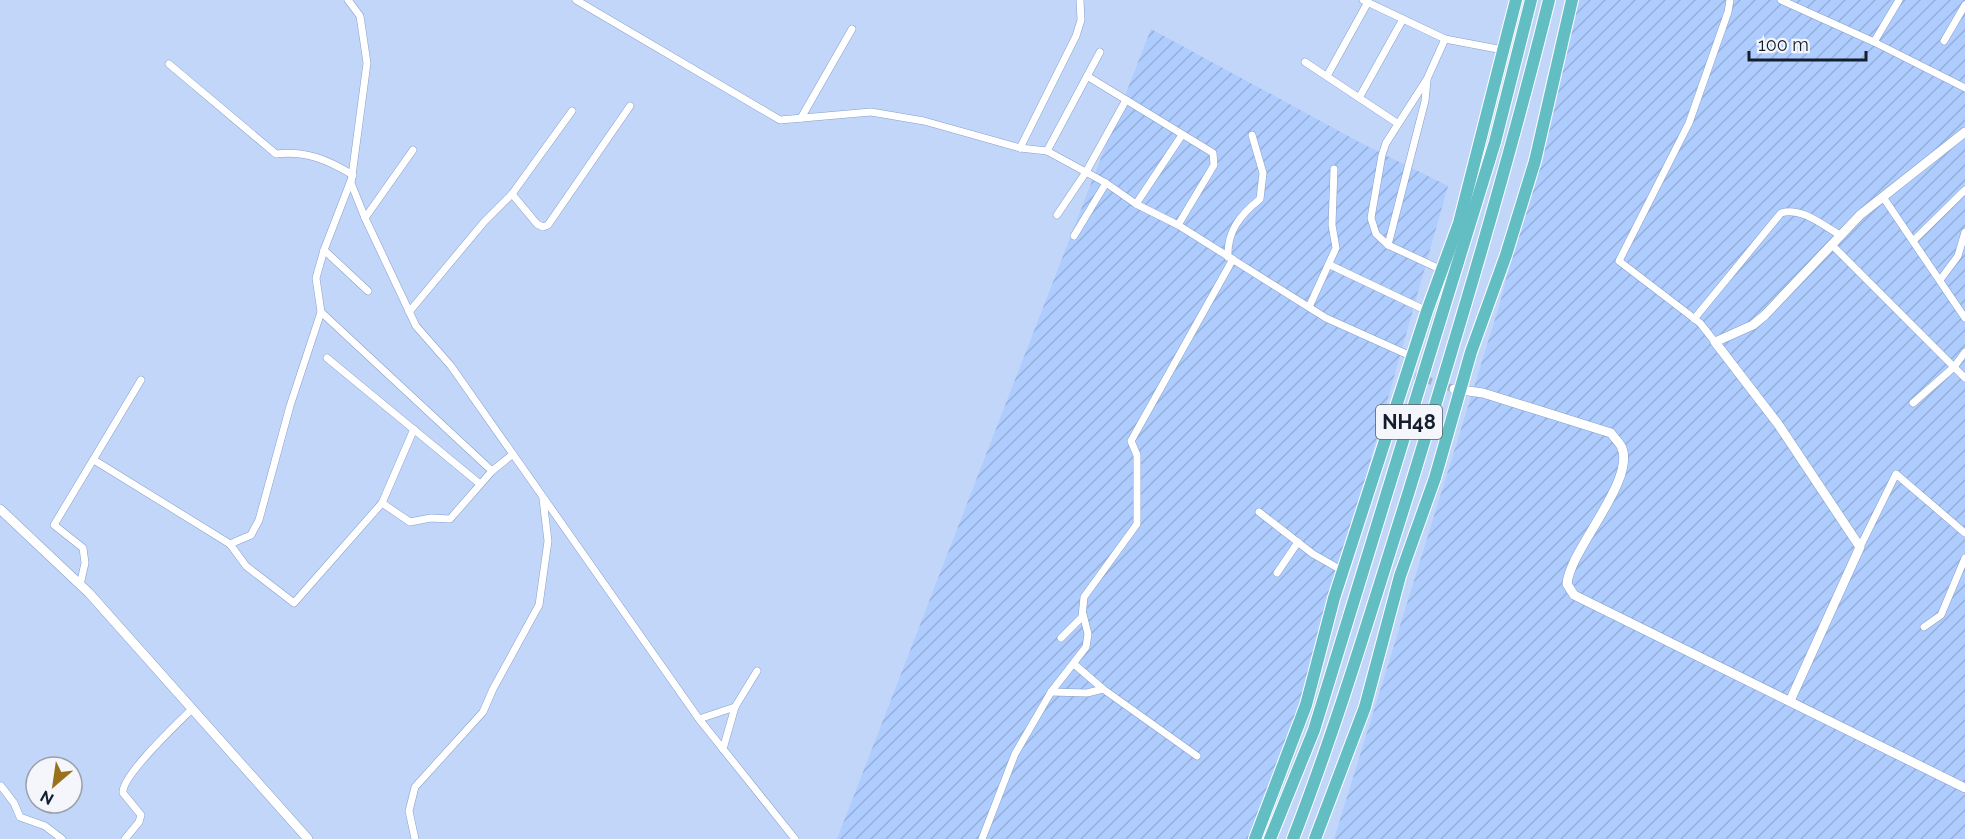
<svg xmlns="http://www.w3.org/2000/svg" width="1965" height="839" font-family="Raleway,sans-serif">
<defs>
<pattern id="industrial-furrows" width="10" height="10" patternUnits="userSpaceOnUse" patternTransform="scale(1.5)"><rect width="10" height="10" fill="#aeccfe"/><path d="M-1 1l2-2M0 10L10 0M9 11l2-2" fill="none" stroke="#95afda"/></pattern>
</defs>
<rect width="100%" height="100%" fill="#c2d6fa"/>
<g fill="url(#industrial-furrows)">
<path d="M 1577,0 L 1965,0 L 1965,839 L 1334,839 L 1500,303 Z"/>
<path d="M 1151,29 L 1361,143 L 1448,186 L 1309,678 L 1251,839 L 837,839 Z"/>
</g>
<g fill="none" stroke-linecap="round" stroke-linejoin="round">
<path stroke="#9fb1d1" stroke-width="7" stroke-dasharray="7 3.5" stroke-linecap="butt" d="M 1415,376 L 1454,389"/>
<g stroke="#879fc9" stroke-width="8">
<g id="minor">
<path d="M 348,0 L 360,16 L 367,63 L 351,183 L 365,218 L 416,326 L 451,366 L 699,719 L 795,839"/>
<path d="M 576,0 L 780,120 L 871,112 L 924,121 L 1020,148 L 1047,151 L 1106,183 L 1136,204 L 1178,225 L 1326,318 L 1413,357"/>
<path d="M 1363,0 L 1445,39 L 1503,50"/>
<path d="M 1781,0 L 1874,42 L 1965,88"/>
<path d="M 1944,41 L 1965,5"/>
<path d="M 1874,42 L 1899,0"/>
<path d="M 1305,62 L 1397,123"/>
<path d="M 169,64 L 276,154 C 305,150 328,160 353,175 L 324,250 L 316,278 L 321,312 L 492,471"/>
<path d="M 1087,76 L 1213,153 L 1214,165 L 1178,225"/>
<path d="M 1327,76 L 1368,2"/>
<path d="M 1359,98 L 1403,19"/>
<path d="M 801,118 L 852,29"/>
<path d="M 1020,148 L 1076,36 L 1081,20 L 1080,0"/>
<path d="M 1047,151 L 1100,52"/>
<path d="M 512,194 L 537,224 L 543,227 L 548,225 L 630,106"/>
<path d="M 1883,197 L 1965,318"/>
<path d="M 1136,204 L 1182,135"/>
<path d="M 1057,215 L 1086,172 L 1126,100"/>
<path d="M 365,218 L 413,150"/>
<path d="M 1074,236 L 1106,183"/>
<path d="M 1913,241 L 1965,190"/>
<path d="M 1388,245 L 1425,101 L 1427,81"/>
<path d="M 1832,245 L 1965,378"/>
<path d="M 324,250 L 368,291"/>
<path d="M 1228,257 C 1227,231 1240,215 1260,199 L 1263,173 L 1252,135"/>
<path d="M 1330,265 L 1427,311"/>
<path d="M 1442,270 L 1388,245 L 1376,234 L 1371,218 L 1382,155 L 1386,143 L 1427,79 L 1445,39"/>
<path d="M 1940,280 L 1958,256 L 1965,232"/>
<path d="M 1309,307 L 1336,248 L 1332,225 L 1334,169"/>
<path d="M 409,312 L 484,222 L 512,194 L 572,111"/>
<path d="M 1694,319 L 1781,213 C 1802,207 1822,225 1840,235"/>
<path d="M 1715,342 L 1700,323 L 1619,261 L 1689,123 L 1728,12 L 1730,0"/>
<path d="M 327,358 L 480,484"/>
<path d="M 1913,403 L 1954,367 L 1965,352"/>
<path d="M 94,460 L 230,544 L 246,566 L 294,603 L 382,503 L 414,429"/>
<path d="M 382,503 L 410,522 L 431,518 L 450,519 L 492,471 L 513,454"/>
<path d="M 1259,512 L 1313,554 L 1343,571"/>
<path d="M 230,544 L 251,535 L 259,520 L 290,406 L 321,312"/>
<path d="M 1860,547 L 1896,474 L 1965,533"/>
<path d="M 1277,573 L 1298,542"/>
<path d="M 80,585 L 85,563 L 83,548 L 54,525 L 141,380"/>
<path d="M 1924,627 L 1941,615 L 1965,558"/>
<path d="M 1061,638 L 1082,617 L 1084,597 L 1137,524 L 1137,455 L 1131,441 L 1233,259"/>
<path d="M 1074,664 L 1103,689 L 1197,756"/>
<path d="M 1051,692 L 1087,693 L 1103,689"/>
<path d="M 699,719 L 735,707"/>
<path d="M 723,749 L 735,707 L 757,671"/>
<path d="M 1,786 L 14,803 L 20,817 L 45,826 L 62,839"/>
<path d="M 125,839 L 139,822 L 141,815 L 123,793 C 121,776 178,723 192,709"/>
<path d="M 415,839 L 409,811 L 415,787 L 483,712 L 493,689 L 539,605 L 548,541 L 543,499"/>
<path d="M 982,839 L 1015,754 L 1051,692 L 1086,647 L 1088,634 L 1083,614"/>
</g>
</g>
<g stroke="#879fc9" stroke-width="10">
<g id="tertiary">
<path d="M 1454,389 L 1483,393 L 1611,433 C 1614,438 1620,443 1622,448 C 1635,482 1570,549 1567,584 L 1574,595 L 1965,788"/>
<path d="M 0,509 L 89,593 L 308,839"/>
<path d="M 1790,701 L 1860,547 L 1778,424 L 1715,342 L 1753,325 L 1765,315 L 1860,215 L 1965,132"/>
</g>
</g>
<g stroke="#fff" stroke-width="14">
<g id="trunk">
<path d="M 1255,839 L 1306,705 L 1334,598 L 1427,311 L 1459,223 L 1516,0"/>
<path d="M 1270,839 L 1314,730 L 1495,142 L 1531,0"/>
<path d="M 1293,839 C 1337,725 1372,608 1409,491 C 1459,328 1508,166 1549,0"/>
<path d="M 1315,839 L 1365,707 L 1400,576 L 1435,478 L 1471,352 L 1506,255 L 1535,161 L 1572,0"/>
</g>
</g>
<use href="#minor" stroke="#fff" stroke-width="7"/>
<use href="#tertiary" stroke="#fff" stroke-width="9"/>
<use href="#trunk" stroke="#63bec3" stroke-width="12"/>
</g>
<g text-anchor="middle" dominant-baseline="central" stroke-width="6" stroke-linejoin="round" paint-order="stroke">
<rect fill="#f4f6fb" stroke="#585f6c" stroke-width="1.5" x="1376" y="405" width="66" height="34" rx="4.5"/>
<g font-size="20" font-weight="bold" fill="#151e2e">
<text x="1409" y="422">NH48</text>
</g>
</g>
<g transform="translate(54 785) rotate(209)"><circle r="28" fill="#f4f6fb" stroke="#9ba0a9" stroke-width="1.5"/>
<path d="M0-4.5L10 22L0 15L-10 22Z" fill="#99711d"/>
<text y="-9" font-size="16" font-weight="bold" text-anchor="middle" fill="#151e2e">N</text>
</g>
<path d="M1749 51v9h117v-9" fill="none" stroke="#151e2e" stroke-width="3"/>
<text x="1758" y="51" font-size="18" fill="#151e2e" stroke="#f4f6fb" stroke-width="4.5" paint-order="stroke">100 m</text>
</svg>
